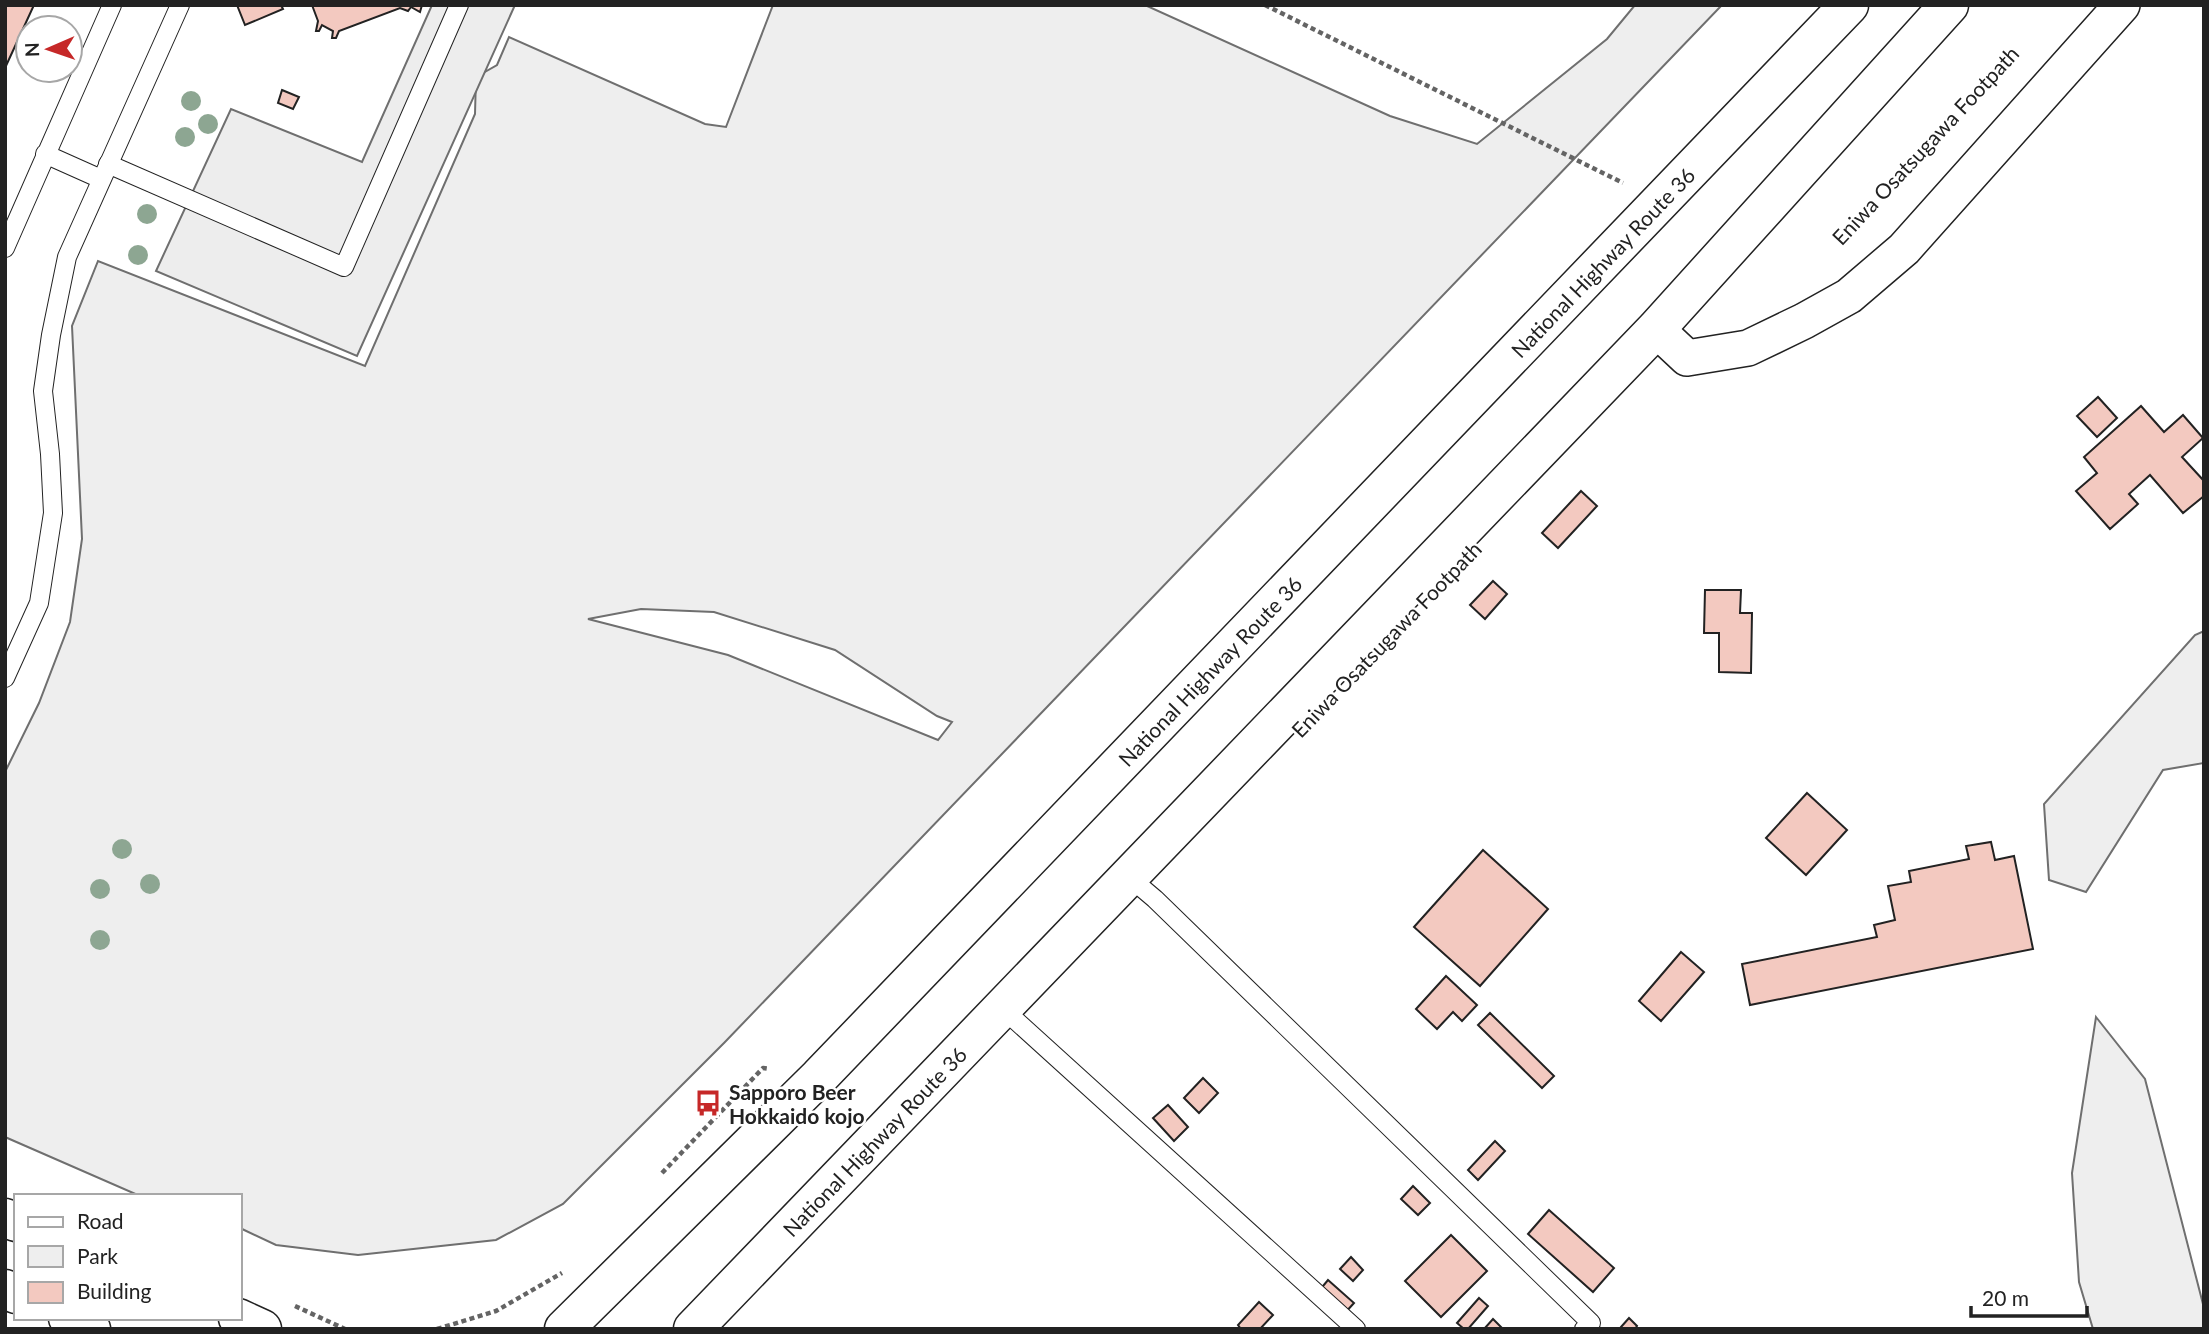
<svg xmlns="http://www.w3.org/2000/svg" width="2209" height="1334" font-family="Lato,sans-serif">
<rect width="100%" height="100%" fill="#fff"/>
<g fill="#eee" stroke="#6f6f6f" stroke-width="2" fill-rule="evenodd">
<path d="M 773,5 L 1145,5 L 1390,116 L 1477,144 L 1607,39 L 1635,5 L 1722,5 L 724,1043 L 563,1204 L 496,1240 L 358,1255 L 276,1245 L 240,1228 L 240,1196 L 140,1196 L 5,1137 L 5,772 L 39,703 L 70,622 L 82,539 L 72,326 L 98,261 L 365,366 L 475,114 L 476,77 L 497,65 L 509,37 L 705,124 L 726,127 ZM 641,609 L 714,612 L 835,650 L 937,716 L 952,722 L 938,740 L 728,655 L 588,619 Z"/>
<path d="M 2204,631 L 2204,763 L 2163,770 L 2086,892 L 2049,880 L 2044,804 L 2195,635 Z"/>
<path d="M 2096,1017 L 2145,1079 L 2204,1308 L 2204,1329 L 2093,1329 L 2079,1282 L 2072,1173 Z"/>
</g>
<path fill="#ededed" stroke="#6f6f6f" stroke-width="2" d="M 432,5 L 515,5 L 357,356 L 156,271 L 231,109 L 362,162 Z"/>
<g fill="#f3c9c0" stroke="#222" stroke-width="2">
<path d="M 5,5 L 34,5 L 5,68 Z"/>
<path d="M 237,5 L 281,5 L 283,9 L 245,25 Z"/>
<path d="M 312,5 L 422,5 L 420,12 L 411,7 L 408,11 L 400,8 L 339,31 L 336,38 L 332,38 L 333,31 L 322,25 L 319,31 L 316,31 L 318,21 Z"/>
<path d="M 282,90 L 299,97 L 293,109 L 278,103 Z"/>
<path d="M 2098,397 L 2117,418 L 2097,437 L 2077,416 Z"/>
<path d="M 2141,406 L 2164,432 L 2183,415 L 2203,438 L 2182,457 L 2204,481 L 2204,496 L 2183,513 L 2150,475 L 2129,494 L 2138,504 L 2110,529 L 2076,491 L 2097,473 L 2084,457 Z"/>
<path d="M 1581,491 L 1597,506 L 1558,548 L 1542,533 Z"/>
<path d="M 1493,581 L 1507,594 L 1485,619 L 1470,605 Z"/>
<path d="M 1705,590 L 1741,590 L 1740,613 L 1752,613 L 1751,673 L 1719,672 L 1719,633 L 1704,633 Z"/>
<path d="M 1807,793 L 1847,830 L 1806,875 L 1766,838 Z"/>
<path d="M 1991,842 L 1995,860 L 2014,856 L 2033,949 L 1750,1005 L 1742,964 L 1877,937 L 1874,925 L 1895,920 L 1888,886 L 1911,882 L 1909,871 L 1969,859 L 1966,846 Z"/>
<path d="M 1483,850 L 1548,909 L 1480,986 L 1414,927 Z"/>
<path d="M 1681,952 L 1704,972 L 1661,1021 L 1639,1001 Z"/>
<path d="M 1446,976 L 1477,1005 L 1462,1021 L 1453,1012 L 1437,1029 L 1416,1009 Z"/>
<path d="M 1490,1013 L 1554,1076 L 1542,1088 L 1478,1025 Z"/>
<path d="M 1203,1078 L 1218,1093 L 1199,1113 L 1184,1098 Z"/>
<path d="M 1168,1105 L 1188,1127 L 1174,1141 L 1153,1118 Z"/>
<path d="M 1495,1141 L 1505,1151 L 1478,1180 L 1468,1170 Z"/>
<path d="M 1413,1186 L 1430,1203 L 1418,1215 L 1401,1199 Z"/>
<path d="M 1549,1210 L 1614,1268 L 1593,1292 L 1528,1234 Z"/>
<path d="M 1451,1235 L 1487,1271 L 1441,1317 L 1405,1281 Z"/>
<path d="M 1351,1257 L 1363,1270 L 1353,1281 L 1340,1269 Z"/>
<path d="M 1328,1280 L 1354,1303 L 1344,1314 L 1318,1292 Z"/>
<path d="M 1479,1298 L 1488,1306 L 1468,1329 L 1464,1329 L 1457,1323 Z"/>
<path d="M 1259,1302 L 1273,1315 L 1260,1329 L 1241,1329 L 1238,1325 Z"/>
<path d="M 1629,1318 L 1637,1326 L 1635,1329 L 1622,1329 L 1621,1327 Z"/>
<path d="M 1493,1319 L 1503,1329 L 1484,1329 Z"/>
</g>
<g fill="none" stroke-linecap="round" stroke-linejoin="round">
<g stroke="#222" stroke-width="20">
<g id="lane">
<path d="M 45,154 L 101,179"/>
<path d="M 108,164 L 344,267 L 459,5"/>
<path d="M 5,248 L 112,5"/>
<path d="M 5,678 L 39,603 L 53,513 L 50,454 L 43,391 L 51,335 L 67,257 L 180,5"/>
<path d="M 1129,877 L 1155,899 L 1591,1323 L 1584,1329"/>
<path d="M 1002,1008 L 1356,1329"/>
</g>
</g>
<g stroke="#222" stroke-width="38">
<path id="street" d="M 1656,329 L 1687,358 L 1748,348 L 1804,321 L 1849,296 L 1904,249 L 2122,5"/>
</g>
<g stroke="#222" stroke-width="41">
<g id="highway">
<path d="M 5,1218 L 16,1222"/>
<path d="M 5,1289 L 16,1294"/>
<path d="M 68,1318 L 91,1329"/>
<path d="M 238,1318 L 262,1329"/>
<path id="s1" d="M 564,1329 L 819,1077 L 1849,5"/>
<path id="s2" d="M 693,1329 L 1656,329 L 1949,5"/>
</g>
</g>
<g stroke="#646464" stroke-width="4.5" stroke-dasharray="5 3.5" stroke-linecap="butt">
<path d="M 1265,5 L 1623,183"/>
<path d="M 662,1173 L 763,1068 L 770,1069"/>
<path d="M 295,1306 L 345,1329"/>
<path d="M 437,1329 L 496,1311 L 562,1273"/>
</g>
<use href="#lane" stroke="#fff" stroke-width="18"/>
<use href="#street" stroke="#fff" stroke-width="35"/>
<use href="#highway" stroke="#fff" stroke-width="38"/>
</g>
<g fill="#8da692">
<circle cx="191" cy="101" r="10"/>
<circle cx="208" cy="124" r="10"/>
<circle cx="185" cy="137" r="10"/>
<circle cx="147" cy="214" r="10"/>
<circle cx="138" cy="255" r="10"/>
<circle cx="122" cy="849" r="10"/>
<circle cx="150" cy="884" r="10"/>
<circle cx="100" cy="889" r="10"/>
<circle cx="100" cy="940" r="10"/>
</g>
<defs>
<g id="bus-bare" transform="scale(2.1)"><path d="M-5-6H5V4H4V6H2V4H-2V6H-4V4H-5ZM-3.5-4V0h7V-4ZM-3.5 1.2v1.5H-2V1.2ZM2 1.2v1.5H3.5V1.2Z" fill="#c62828" stroke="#fff" stroke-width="2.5" paint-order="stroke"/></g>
</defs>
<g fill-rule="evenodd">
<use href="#bus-bare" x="708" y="1103"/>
</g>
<g text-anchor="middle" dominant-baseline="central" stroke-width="5" stroke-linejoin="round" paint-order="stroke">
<g font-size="21" fill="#222" stroke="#fff">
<text transform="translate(1925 145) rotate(-47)">Eniwa Osatsugawa Footpath</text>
<text stroke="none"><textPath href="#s1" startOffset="1489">National Highway Route 36</textPath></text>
<text transform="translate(1386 639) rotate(-46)">Eniwa Osatsugawa Footpath</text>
<text stroke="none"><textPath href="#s1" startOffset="922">National Highway Route 36</textPath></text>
<text stroke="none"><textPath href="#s2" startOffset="261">National Highway Route 36</textPath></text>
</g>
<g font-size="21" font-weight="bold" fill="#222" stroke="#fff" text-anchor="start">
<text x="729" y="1091">Sapporo Beer<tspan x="729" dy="24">Hokkaido kojo</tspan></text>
</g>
</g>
<rect width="2209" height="1334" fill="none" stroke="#222222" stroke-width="14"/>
<rect x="14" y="1194" width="228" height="126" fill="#ffffff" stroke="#a7a7a7" stroke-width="2"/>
<rect x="28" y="1217" width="35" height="10" fill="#ffffff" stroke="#a7a7a7" stroke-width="2"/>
<text x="77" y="1229" font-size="21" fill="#222222">Road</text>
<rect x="28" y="1246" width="35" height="21" fill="#eeeeee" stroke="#a7a7a7" stroke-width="2"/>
<text x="77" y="1264" font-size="21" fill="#222222">Park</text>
<rect x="28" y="1282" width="35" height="21" fill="#f3c9c0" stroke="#a7a7a7" stroke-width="2"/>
<text x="77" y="1299" font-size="21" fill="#222222">Building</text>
<g transform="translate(49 49) rotate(268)"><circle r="33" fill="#ffffff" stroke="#a7a7a7" stroke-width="2"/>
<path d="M0-5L12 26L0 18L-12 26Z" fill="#c62828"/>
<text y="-10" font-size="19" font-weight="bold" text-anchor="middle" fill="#222222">N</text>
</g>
<path d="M1971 1306v10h116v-10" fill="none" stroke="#222222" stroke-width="3.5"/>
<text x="1982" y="1306" font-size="21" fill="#222222" stroke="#ffffff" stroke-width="5" paint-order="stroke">20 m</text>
</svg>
